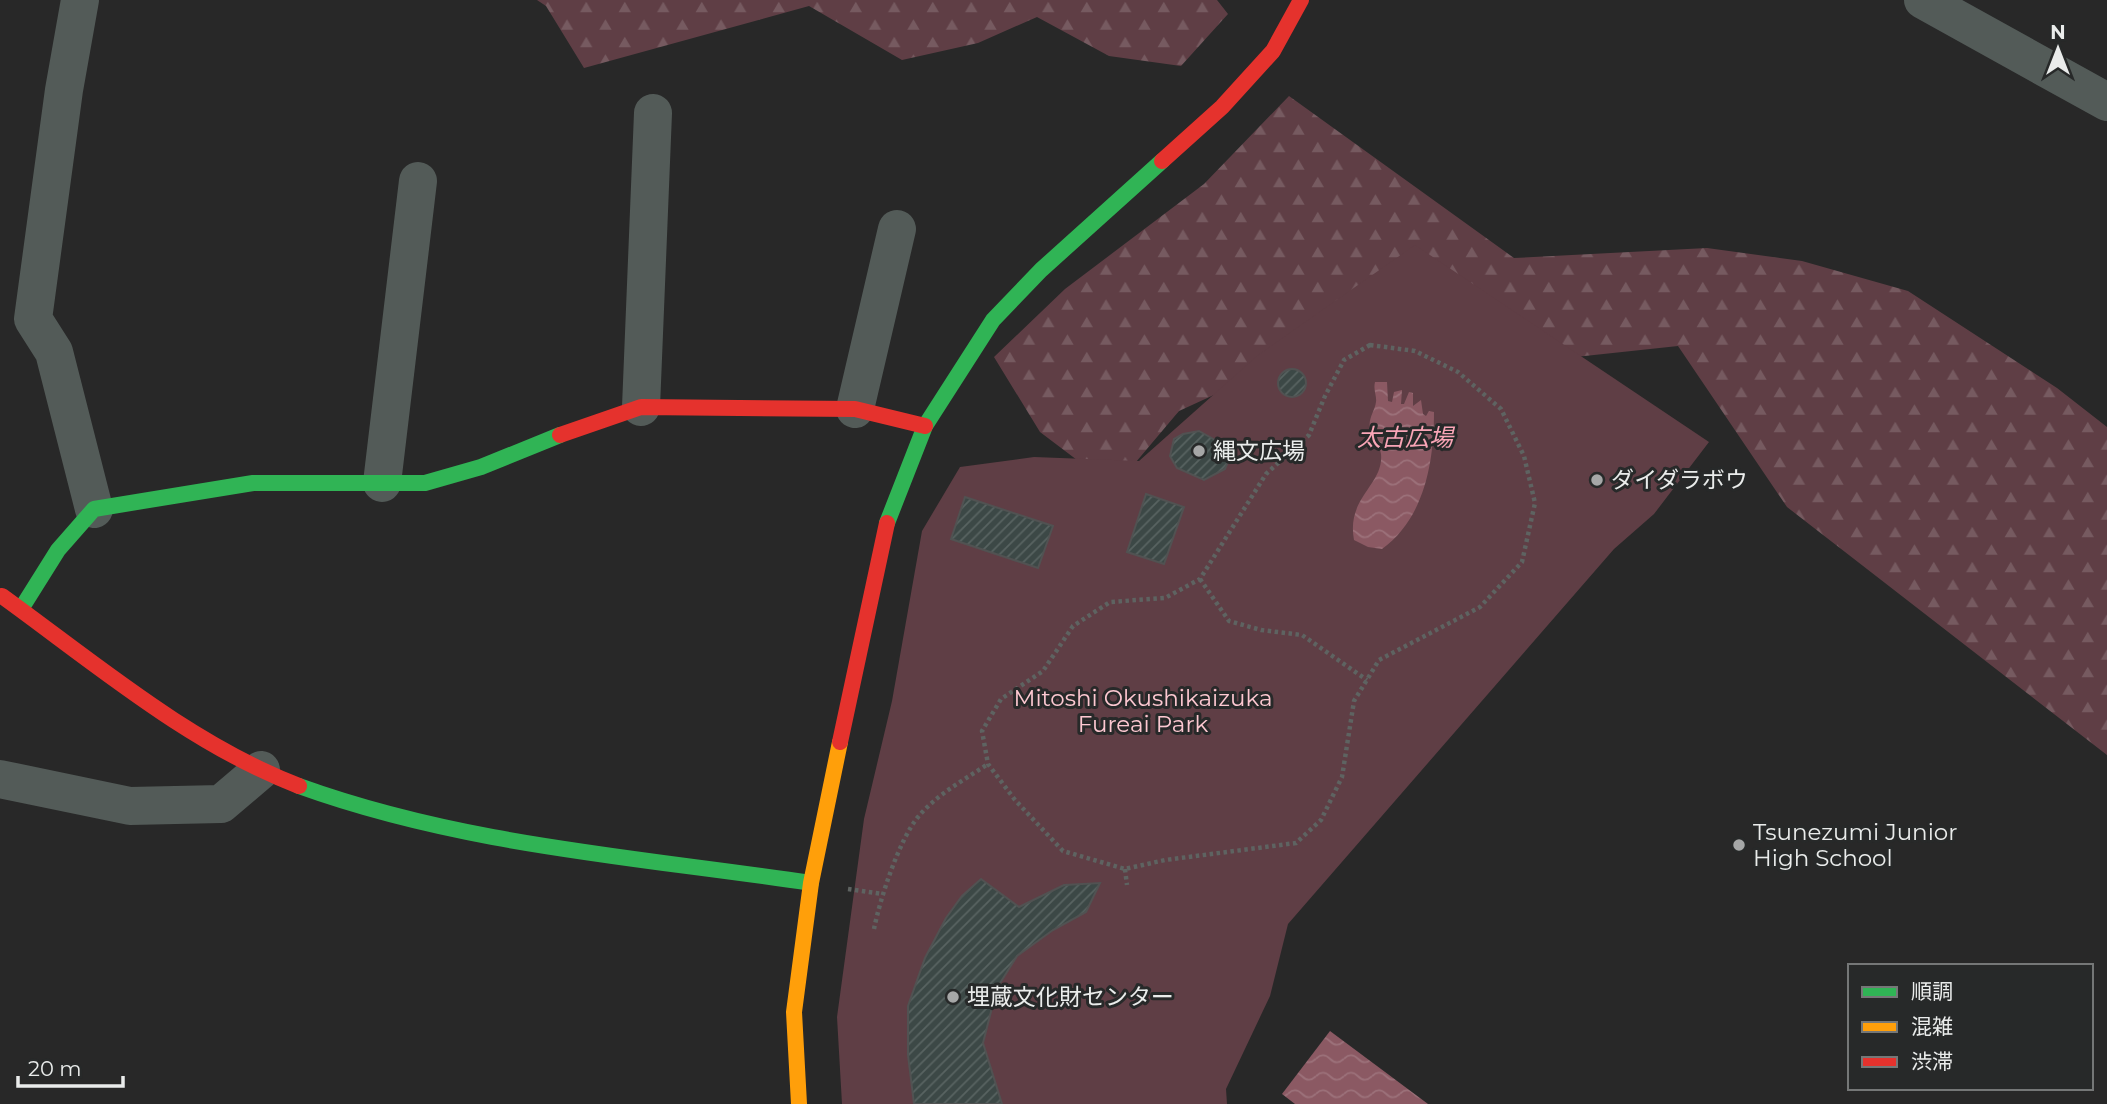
<svg xmlns="http://www.w3.org/2000/svg" width="2107" height="1104" font-family="Montserrat,'Noto Sans JP',sans-serif">
<defs>
<pattern id="forest-firs" width="22" height="20" patternUnits="userSpaceOnUse" patternTransform="scale(1.75)"><rect width="22" height="20" fill="#5f3e45"/><path d="M5 1l3.5 6h-7zM16 11l3.5 6h-7z" fill="#765a60"/></pattern>
<pattern id="water-waves" width="16" height="10" patternUnits="userSpaceOnUse" patternTransform="scale(1.75)"><rect width="16" height="10" fill="#8b5963"/><path d="M0 5q4-4 8 0t8 0" fill="none" stroke="#9c717a"/></pattern>
<pattern id="building-hatch" width="6" height="6" patternUnits="userSpaceOnUse" patternTransform="scale(1.75)"><rect width="6" height="6" fill="#3c4846"/><path d="M-1 1l2-2M0 6l6-6M5 7l2-2" fill="none" stroke="#586361"/></pattern>
</defs>
<rect width="100%" height="100%" fill="#282828"/>
<g fill="url(#forest-firs)">
<path d="M 537,0 L 1217,0 L 1228,14 L 1181,66 L 1109,56 L 1037,17 L 978,43 L 902,60 L 809,6 L 584,68 L 546,6 Z"/>
<path d="M 1289,96 L 1514,258 L 1707,248 L 1802,261 L 1908,291 L 2057,388 L 2107,427 L 2107,755 L 1787,507 L 1678,346 L 1519,363 L 1357,329 L 1179,411 L 1114,488 L 1040,432 L 994,357 L 1065,289 L 1204,184 Z"/>
</g>
<path fill="#5f3e45" d="M 1415,245 L 1709,442 L 1654,514 L 1614,549 L 1288,924 L 1270,996 L 1226,1089 L 1227,1104 L 842,1104 L 837,1017 L 864,819 L 892,701 L 922,531 L 960,467 L 1034,457 L 1139,461 L 1257,356 Z"/>
<g fill="url(#water-waves)">
<path d="M 1375,382 L 1387,382 L 1388,401 L 1392,402 L 1394,392 L 1402,390 L 1401,404 L 1404,404 L 1409,392 L 1413,393 L 1413,406 L 1421,400 L 1423,414 L 1426,416 L 1429,411 L 1434,412 C 1434,461 1425,518 1382,549 L 1368,547 L 1354,540 C 1346,497 1384,485 1381,454 C 1380,445 1371,437 1370,428 C 1368,419 1375,410 1376,402 C 1377,396 1373,390 1375,382 Z"/>
<path d="M 1330,1031 L 1428,1104 L 1295,1104 L 1282,1094 Z"/>
</g>
<g fill="url(#building-hatch)" stroke="#515252" stroke-width="2">
<circle cx="1292" cy="383" r="14"/>
<path d="M 1199,431 L 1224,445 L 1230,457 L 1225,469 L 1204,480 L 1177,468 L 1170,456 L 1174,439 L 1183,434 Z"/>
<path d="M 1146,494 L 1184,507 L 1164,564 L 1127,552 Z"/>
<path d="M 965,497 L 1053,526 L 1038,568 L 951,539 Z"/>
<path d="M 981,879 L 1019,907 L 1064,885 L 1100,883 L 1086,912 L 1053,930 L 1017,956 L 997,988 L 983,1043 L 1002,1104 L 914,1104 L 908,1055 L 908,1006 L 925,958 L 946,918 L 962,896 Z"/>
</g>
<g fill="none" stroke-linecap="round" stroke-linejoin="round">
<g stroke="#5e6361" stroke-width="4.5" stroke-dasharray="3.5 3.5" stroke-linecap="butt">
<path d="M 1370,345 L 1415,351 L 1458,372 L 1501,409 L 1524,456 L 1535,503 L 1522,562 L 1480,607 L 1379,660 L 1354,701 L 1342,777 L 1321,820 L 1296,843 L 1165,860 L 1125,869 L 1063,851 L 1015,800 L 988,764 L 982,731 L 1001,699 L 1043,671 L 1073,626 L 1110,602 L 1165,598 L 1200,579 L 1266,474 L 1309,435 L 1325,396 L 1344,360 Z"/>
<path d="M 1200,579 L 1229,621 L 1261,630 L 1302,635 L 1367,680"/>
<path d="M 1125,869 L 1127,885"/>
<path d="M 848,889 L 882,894"/>
<path d="M 874,929 C 880,899 899,840 918,817 C 936,795 964,780 988,764"/>
</g>
<g stroke="#535b58" stroke-width="38">
<path d="M 80,0 L 64,90 L 33,319 L 54,352 L 94,509"/>
<path d="M 1923,0 L 2107,102"/>
<path d="M 641,407 L 653,113"/>
<path d="M 855,409 L 897,229"/>
<path d="M 382,483 L 418,181"/>
<path d="M 0,779 L 130,806 L 221,804 L 261,770"/>
</g>
<g stroke="#30b455" stroke-width="16">
<path d="M 887,523 L 925,426 L 993,320 L 1041,270 L 1162,161"/>
<path d="M 21,609 L 58,550 L 94,509 L 253,483 L 425,483 L 481,467 L 560,435"/>
<path d="M 299,786 C 465,846 638,857 811,883"/>
</g>
<path stroke="#ff9f0a" stroke-width="16" d="M 799,1104 L 794,1012 L 811,883 L 840,742"/>
<g stroke="#e5322d" stroke-width="16">
<path d="M 1162,161 L 1222,107 L 1273,51 L 1301,0"/>
<path d="M 560,435 L 641,407 L 855,409 L 925,426"/>
<path d="M 2,596 C 96,664 190,744 299,786"/>
<path d="M 840,742 L 887,523"/>
</g>
</g>
<g fill="#a6a7a7" stroke="#272929" stroke-width="2.5">
<circle cx="1199" cy="451" r="7"/>
<circle cx="1597" cy="480" r="7"/>
<circle cx="1739" cy="845" r="7"/>
<circle cx="953" cy="997" r="7"/>
</g>
<g text-anchor="middle" dominant-baseline="central" stroke-width="6" stroke-linejoin="round" paint-order="stroke">
<g font-size="23" fill="#eaeceb" stroke="#272929" text-anchor="start">
<text x="1213" y="451">縄文広場</text>
<text x="1611" y="480">ダイダラボウ</text>
<text x="1753" y="832">Tsunezumi Junior<tspan x="1753" dy="26">High School</tspan></text>
<text x="967" y="997">埋蔵文化財センター</text>
</g>
<g font-size="23" fill="#fdc8d1" stroke="#272929">
<text x="1143" y="698">Mitoshi Okushikaizuka<tspan x="1143" dy="26">Fureai Park</tspan></text>
</g>
<g font-size="24" font-style="italic" fill="#f9a5b6" stroke="#272929">
<text x="1405" y="437">太古広場</text>
</g>
</g>
<rect x="1848" y="964" width="245" height="126" fill="#272929" stroke="#757777" stroke-width="2"/>
<rect x="1862" y="987" width="35" height="10" fill="#30b455" stroke="#757777" stroke-width="2"/>
<text x="1911" y="999" font-size="21" fill="#eaeceb">順調</text>
<rect x="1862" y="1022" width="35" height="10" fill="#ff9f0a" stroke="#757777" stroke-width="2"/>
<text x="1911" y="1034" font-size="21" fill="#eaeceb">混雑</text>
<rect x="1862" y="1057" width="35" height="10" fill="#e5322d" stroke="#757777" stroke-width="2"/>
<text x="1911" y="1069" font-size="21" fill="#eaeceb">渋滞</text>
<g transform="translate(2058 49)" stroke="#272929" stroke-width="5" paint-order="stroke">
<path d="M0-5L12 26L0 18L-12 26Z" fill="#eaeceb"/>
<text y="-10" font-size="19" font-weight="bold" text-anchor="middle" fill="#eaeceb">N</text>
</g>
<path d="M18 1076v10h105v-10" fill="none" stroke="#eaeceb" stroke-width="3.5"/>
<text x="28" y="1076" font-size="21" fill="#eaeceb" stroke="#272929" stroke-width="5" paint-order="stroke">20 m</text>
</svg>
